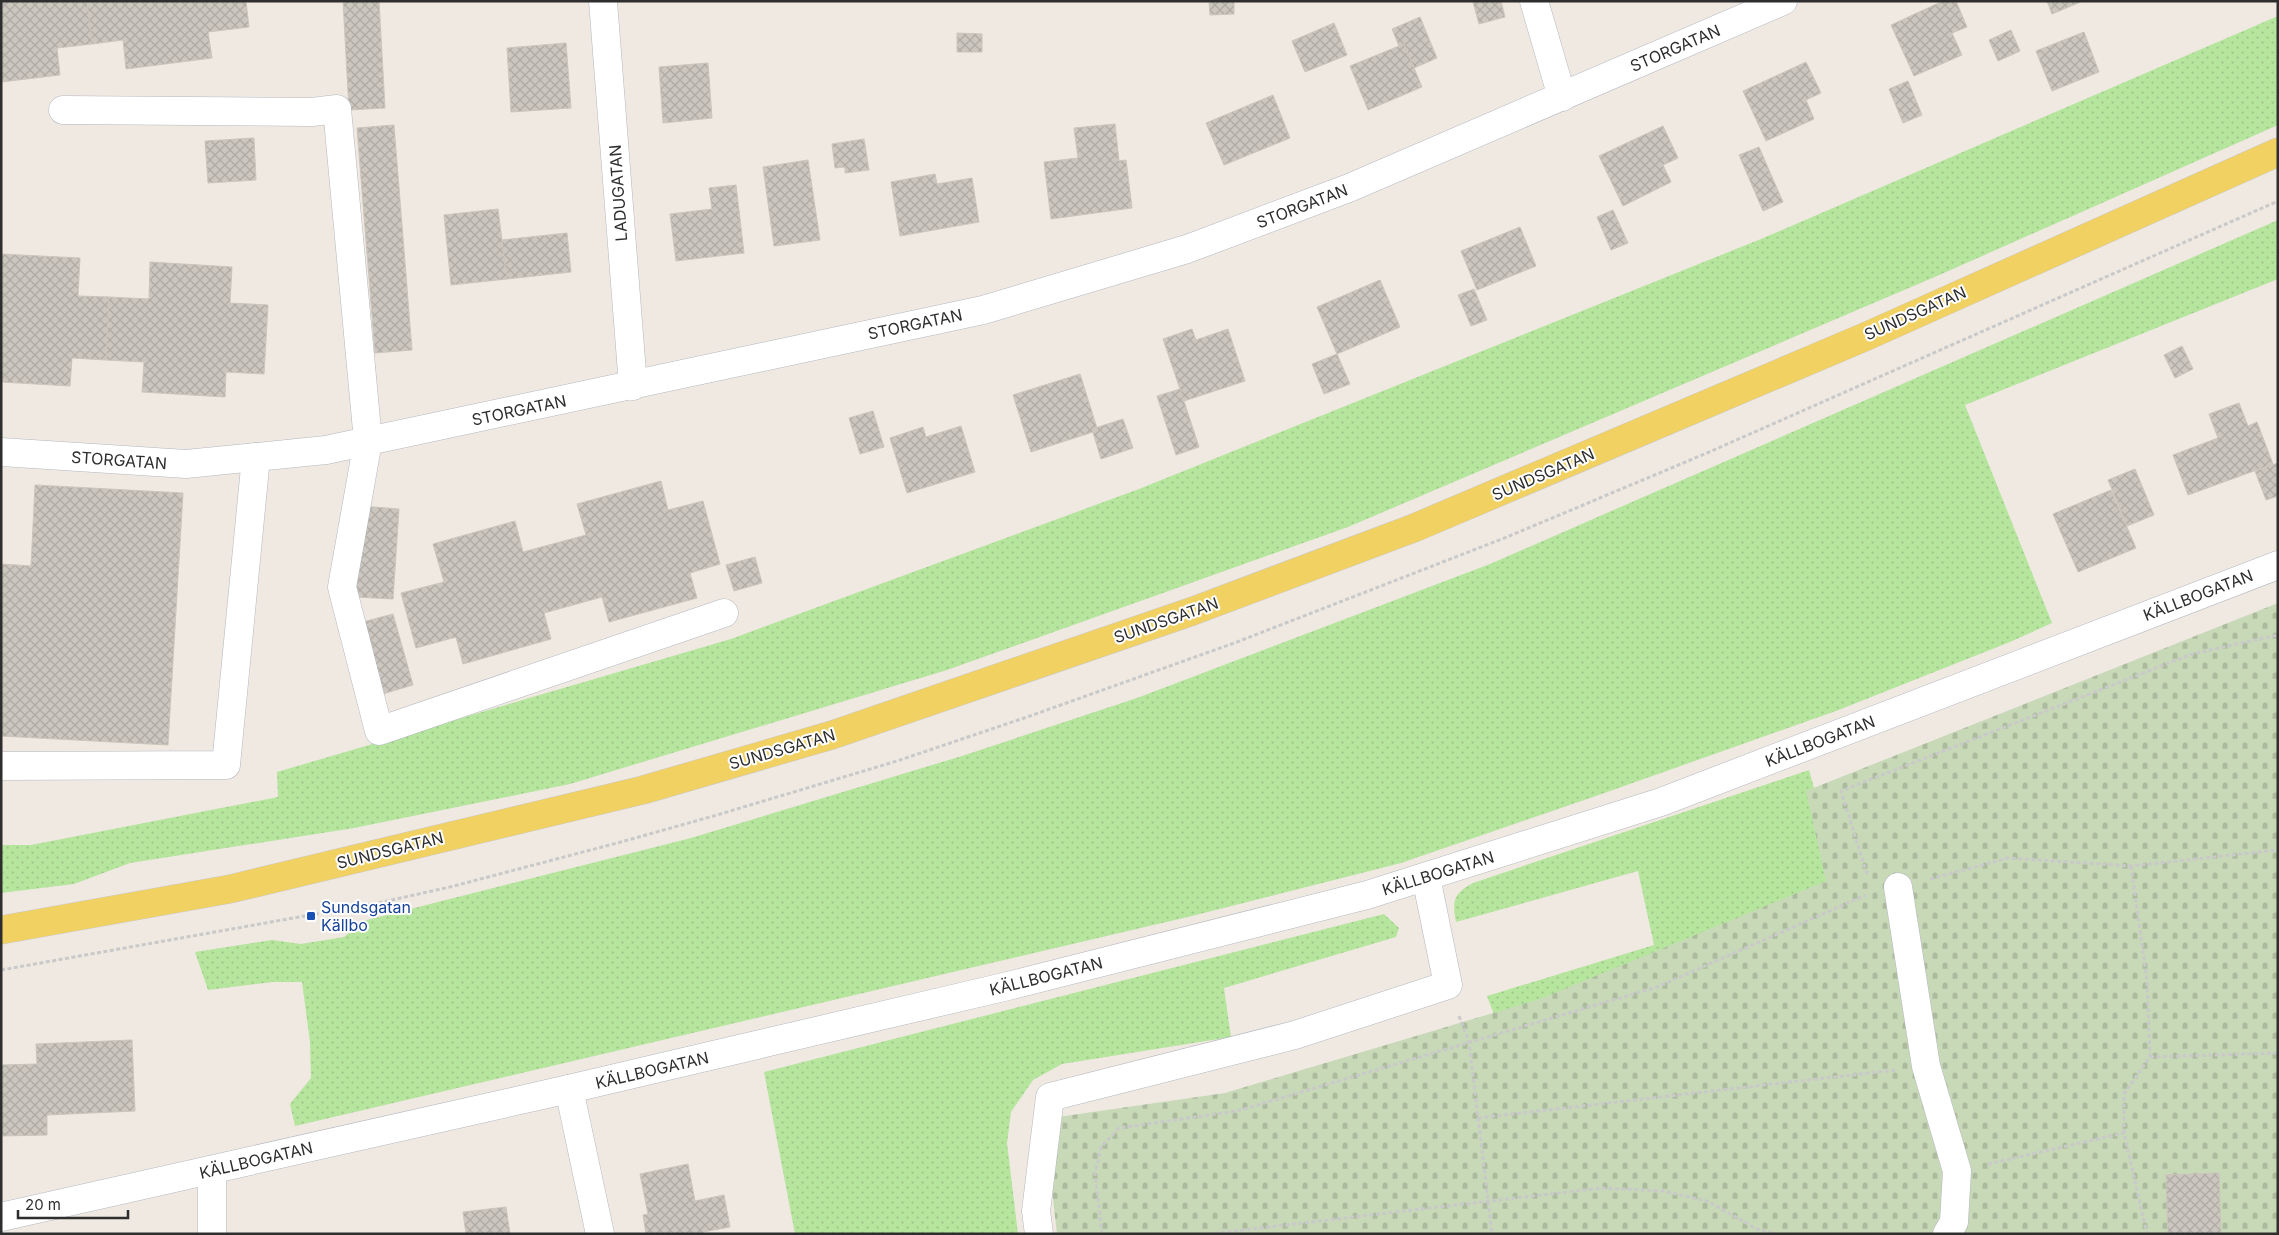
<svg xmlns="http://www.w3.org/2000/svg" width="2279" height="1235" font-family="Inter,sans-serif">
<defs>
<pattern id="grass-dots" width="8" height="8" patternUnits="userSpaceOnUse" patternTransform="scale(1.25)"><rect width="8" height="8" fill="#b6e59e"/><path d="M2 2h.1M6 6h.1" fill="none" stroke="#9dc588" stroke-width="1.8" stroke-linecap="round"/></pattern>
<pattern id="cemetery-stones" width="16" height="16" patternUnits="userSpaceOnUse" patternTransform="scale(1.25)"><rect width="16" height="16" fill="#c8d9b8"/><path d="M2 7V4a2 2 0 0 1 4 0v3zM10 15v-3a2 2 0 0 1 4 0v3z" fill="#acbb9e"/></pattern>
<pattern id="building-cross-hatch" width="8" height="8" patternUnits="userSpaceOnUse" patternTransform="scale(1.25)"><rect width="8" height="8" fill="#cbc7bf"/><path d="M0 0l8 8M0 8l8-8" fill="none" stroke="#afaba4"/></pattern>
</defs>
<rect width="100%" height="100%" fill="#efe9e1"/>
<g fill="url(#grass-dots)">
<path d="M 2278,16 L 2278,125 L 1937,276 L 1348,527 L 947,670 L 570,784 L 354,828 L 130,863 L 74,884 L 1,893 L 1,845 L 31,845 L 278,797 L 277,772 L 731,639 L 1139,489 L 1761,239 Z"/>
<path d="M 2278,220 L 2278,279 L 1965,405 L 2052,623 L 2010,642 L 1836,711 L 1593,797 L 1401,863 L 1192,916 L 295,1126 L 290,1104 L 311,1078 L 310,1042 L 302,982 L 273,982 L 208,990 L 195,952 L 272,940 L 301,944 L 344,937 L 363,921 L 691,838 L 962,756 L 1137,698 L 1490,564 Z"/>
<path d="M 1809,770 L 1840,883 L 1557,997 L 1495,1017 L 1487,996 L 1654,945 L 1638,871 L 1456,922 C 1452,901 1453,894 1473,883 Z"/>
<path d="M 1384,914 L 1399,928 L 1396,937 L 1224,988 L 1231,1037 L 1062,1064 L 1033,1080 L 1011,1112 L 1007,1143 L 1018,1234 L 795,1234 L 764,1072 Z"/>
</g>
<path fill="url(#cemetery-stones)" d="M 2278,603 L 2278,1234 L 1057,1234 L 1044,1119 L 1225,1093 L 1540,999 L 1826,881 L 1806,791 Z"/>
<g fill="url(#building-cross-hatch)" stroke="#cbc5ba">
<path d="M 1,1 L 87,1 L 92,44 L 57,48 L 60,75 L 1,82 Z"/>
<path d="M 87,1 L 246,1 L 249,27 L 208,32 L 212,58 L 126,69 L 123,40 L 92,44 Z"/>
<path d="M 343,1 L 379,1 L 385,108 L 349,110 Z"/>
<path d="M 1209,1 L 1234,1 L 1234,14 L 1210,15 Z"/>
<path d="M 1477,1 L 1501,1 L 1505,17 L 1479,24 L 1473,2 Z"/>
<path d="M 1943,1 L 1956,1 L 1967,27 L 1952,33 L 1962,55 L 1914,76 L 1891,25 Z"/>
<path d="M 2047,1 L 2083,1 L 2052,14 Z"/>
<path d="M 1420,17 L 1437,58 L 1414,68 L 1404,44 L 1399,46 L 1392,29 Z"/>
<path d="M 1334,23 L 1347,55 L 1305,72 L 1292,41 Z"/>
<path d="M 2011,30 L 2020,51 L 1998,61 L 1989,40 Z"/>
<path d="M 2084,32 L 2099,72 L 2052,91 L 2036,51 Z"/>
<path d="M 957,33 L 982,34 L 982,52 L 957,52 Z"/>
<path d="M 566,43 L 571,108 L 511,112 L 507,48 Z"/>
<path d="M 1404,44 L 1422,87 L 1368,110 L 1350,66 Z"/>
<path d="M 1806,62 L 1821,93 L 1806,100 L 1814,119 L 1766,141 L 1743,91 Z"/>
<path d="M 708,63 L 712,118 L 663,123 L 659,67 Z"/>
<path d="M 1908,81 L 1922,115 L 1903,123 L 1889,89 Z"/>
<path d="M 1273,95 L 1290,138 L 1224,165 L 1206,123 Z"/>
<path d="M 1115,124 L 1119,161 L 1126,160 L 1132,208 L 1051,219 L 1044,162 L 1078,158 L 1074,128 Z"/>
<path d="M 394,125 L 412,350 L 375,353 L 357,128 Z"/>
<path d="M 1663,126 L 1678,158 L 1663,165 L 1671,182 L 1623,206 L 1599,156 Z"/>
<path d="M 254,138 L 256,180 L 208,183 L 205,141 Z"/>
<path d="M 864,139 L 869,170 L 845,173 L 845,167 L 835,168 L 832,144 Z"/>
<path d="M 1759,147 L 1783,202 L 1763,211 L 1739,155 Z"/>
<path d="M 808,160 L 820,240 L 774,246 L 763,167 Z"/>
<path d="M 935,174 L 937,184 L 972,178 L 979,222 L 900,236 L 891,182 Z"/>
<path d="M 736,185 L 744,253 L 676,261 L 670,214 L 712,209 L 709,188 Z"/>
<path d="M 498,209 L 507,279 L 451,285 L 444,215 Z"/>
<path d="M 1613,210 L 1628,243 L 1611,250 L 1597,217 Z"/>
<path d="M 1520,227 L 1536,266 L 1477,290 L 1461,251 Z"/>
<path d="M 567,233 L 571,272 L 507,279 L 502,240 Z"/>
<path d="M 1,254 L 80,258 L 78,296 L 109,297 L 106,360 L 72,358 L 70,386 L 1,382 Z"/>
<path d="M 150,262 L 232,267 L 230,303 L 268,305 L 264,374 L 226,372 L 225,397 L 142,392 L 144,362 L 106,360 L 109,297 L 149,299 Z"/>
<path d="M 1380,280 L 1400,327 L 1337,354 L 1317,307 Z"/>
<path d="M 1474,289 L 1487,320 L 1471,326 L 1458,295 Z"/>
<path d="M 1192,329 L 1196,340 L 1228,329 L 1245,381 L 1184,401 L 1163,339 Z"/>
<path d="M 2182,346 L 2193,369 L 2175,378 L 2164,355 Z"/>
<path d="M 1337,354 L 1350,384 L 1324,394 L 1312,364 Z"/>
<path d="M 1080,374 L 1097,428 L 1092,429 L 1093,432 L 1031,452 L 1013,395 Z"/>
<path d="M 1180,389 L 1199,447 L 1176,455 L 1157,396 Z"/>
<path d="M 2239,403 L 2248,426 L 2257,422 L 2273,464 L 2188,495 L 2173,455 L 2218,438 L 2209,414 Z"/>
<path d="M 873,411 L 884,447 L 860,454 L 849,418 Z"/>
<path d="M 1123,419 L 1133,448 L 1101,459 L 1092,429 Z"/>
<path d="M 961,426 L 975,472 L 907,493 L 890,438 L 923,427 L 926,437 Z"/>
<path d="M 2278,463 L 2278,496 L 2266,500 L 2255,471 Z"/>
<path d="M 2135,469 L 2154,515 L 2127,526 L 2108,480 Z"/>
<path d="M 661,481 L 668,510 L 703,501 L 720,564 L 690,573 L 697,598 L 609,622 L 602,597 L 544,613 L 551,639 L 463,664 L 456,637 L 416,648 L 401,593 L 444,582 L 433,544 L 515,521 L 523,552 L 586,535 L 577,504 Z"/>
<path d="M 35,485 L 183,493 L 168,745 L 1,736 L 1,564 L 31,566 Z"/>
<path d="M 2111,490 L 2136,548 L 2078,572 L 2053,514 Z"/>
<path d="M 361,506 L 399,509 L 393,599 L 355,597 Z"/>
<path d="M 755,557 L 762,583 L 734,591 L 726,565 Z"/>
<path d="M 393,614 L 413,685 L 379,695 L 359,623 Z"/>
<path d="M 132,1040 L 135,1111 L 47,1115 L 47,1135 L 1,1136 L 1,1065 L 37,1064 L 36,1044 Z"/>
<path d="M 688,1164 L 695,1201 L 724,1195 L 730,1227 L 703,1232 L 704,1234 L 646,1234 L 643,1215 L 648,1214 L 640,1174 Z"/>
<path d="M 2219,1173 L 2221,1234 L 2168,1234 L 2166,1175 Z"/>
<path d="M 506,1207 L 510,1234 L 466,1234 L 463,1212 Z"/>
</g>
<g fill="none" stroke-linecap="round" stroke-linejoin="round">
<g stroke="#b4b7c1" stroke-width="29">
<g id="minor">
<path d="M 603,1 L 633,386"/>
<path d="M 1534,1 L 1562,97"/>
<path d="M 63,110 L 312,112 L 337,109 L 368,441 L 342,587 L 379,731 L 724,613"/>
<path d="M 1,452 L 186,464 L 326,450 L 983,310 L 1187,249 L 1349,188 L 1783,1"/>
<path d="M 1,766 L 226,765 L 256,457"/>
<path d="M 1898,887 L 1926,1066 L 1957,1171 L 1954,1222 L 1947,1234"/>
<path d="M 569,1089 L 600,1234"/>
<path d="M 212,1170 L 212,1234"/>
<path d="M 1,1217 L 569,1089 L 1008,986 L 1367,895 L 1661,802 L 2278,565"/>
<path d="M 1039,1234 L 1036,1211 L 1050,1097 L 1295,1035 L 1448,985 L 1426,877"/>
</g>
</g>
<g stroke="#c9c9c9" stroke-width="29">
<path id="major" d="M 1,930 L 230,889 L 643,790 L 832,735 L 1193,611 L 1414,528 L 1867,336 L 2278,152"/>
</g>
<g stroke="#c9c9c9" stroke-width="3" stroke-dasharray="4 2.5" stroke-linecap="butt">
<path d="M 2131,866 L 2147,980 L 2150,1057 L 2124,1094 L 2124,1133 L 2147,1234"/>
<path d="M 1867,874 L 1841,791 L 2192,654 L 2278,635"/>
<path d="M 1930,879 L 2008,858 L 2131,866 L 2278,850"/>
<path d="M 1,970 L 378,903 L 450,887 L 621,842 L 717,815 L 897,761 L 1030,716 L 1237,642 L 1507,537 L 1707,453 L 2278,201"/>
<path d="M 1459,1016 L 1469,1042 L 1492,1234"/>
<path d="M 2150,1057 L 2278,1053"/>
<path d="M 1478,1118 L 1895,1070"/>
<path d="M 1988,1164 L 2124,1133"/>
<path d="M 1102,1234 L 1095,1174 L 1101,1147 L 1119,1128 L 1237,1111 L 1657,987 L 1866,895"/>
<path d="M 1208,1234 L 1601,1188 L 1663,1191 L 1707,1201 L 1757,1229 L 1776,1234"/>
</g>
<use href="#minor" stroke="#fff" stroke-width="28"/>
<use href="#major" stroke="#f2d163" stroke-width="28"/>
</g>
<rect fill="#1a4fb4" stroke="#fff" stroke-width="2" x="306" y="911" width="10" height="10" rx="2.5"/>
<g text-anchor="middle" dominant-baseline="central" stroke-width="4" stroke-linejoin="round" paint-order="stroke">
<g font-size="16" fill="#2e2e2e" stroke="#fff">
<text transform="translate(1675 48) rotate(-23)">STORGATAN</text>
<text transform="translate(618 193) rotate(-94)">LADUGATAN</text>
<text transform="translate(1302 206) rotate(-21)">STORGATAN</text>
<text transform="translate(1915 313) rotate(-24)">SUNDSGATAN</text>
<text transform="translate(915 324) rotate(-12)">STORGATAN</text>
<text transform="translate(519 410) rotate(-12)">STORGATAN</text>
<text transform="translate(119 460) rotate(4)">STORGATAN</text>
<text transform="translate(1543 474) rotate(-23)">SUNDSGATAN</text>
<text transform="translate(2198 595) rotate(-21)">KÄLLBOGATAN</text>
<text transform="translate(1166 620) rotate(-19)">SUNDSGATAN</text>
<text transform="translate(1820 741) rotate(-21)">KÄLLBOGATAN</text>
<text transform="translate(782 749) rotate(-16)">SUNDSGATAN</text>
<text transform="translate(390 850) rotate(-14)">SUNDSGATAN</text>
<text transform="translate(1438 873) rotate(-17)">KÄLLBOGATAN</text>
<text transform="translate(1046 976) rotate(-14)">KÄLLBOGATAN</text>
<text transform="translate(652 1070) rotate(-13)">KÄLLBOGATAN</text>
<text transform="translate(256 1160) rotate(-13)">KÄLLBOGATAN</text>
</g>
<g font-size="16" fill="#164399" stroke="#fff" text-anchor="start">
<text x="321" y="907">Sundsgatan<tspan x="321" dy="18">Källbo</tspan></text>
</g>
</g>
<rect width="2279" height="1235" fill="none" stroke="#2e2e2e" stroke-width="5"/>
<path d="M18 1210v8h110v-8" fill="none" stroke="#2e2e2e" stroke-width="2.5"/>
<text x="25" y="1210" font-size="15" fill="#2e2e2e" stroke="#ffffff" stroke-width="4" paint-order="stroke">20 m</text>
</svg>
